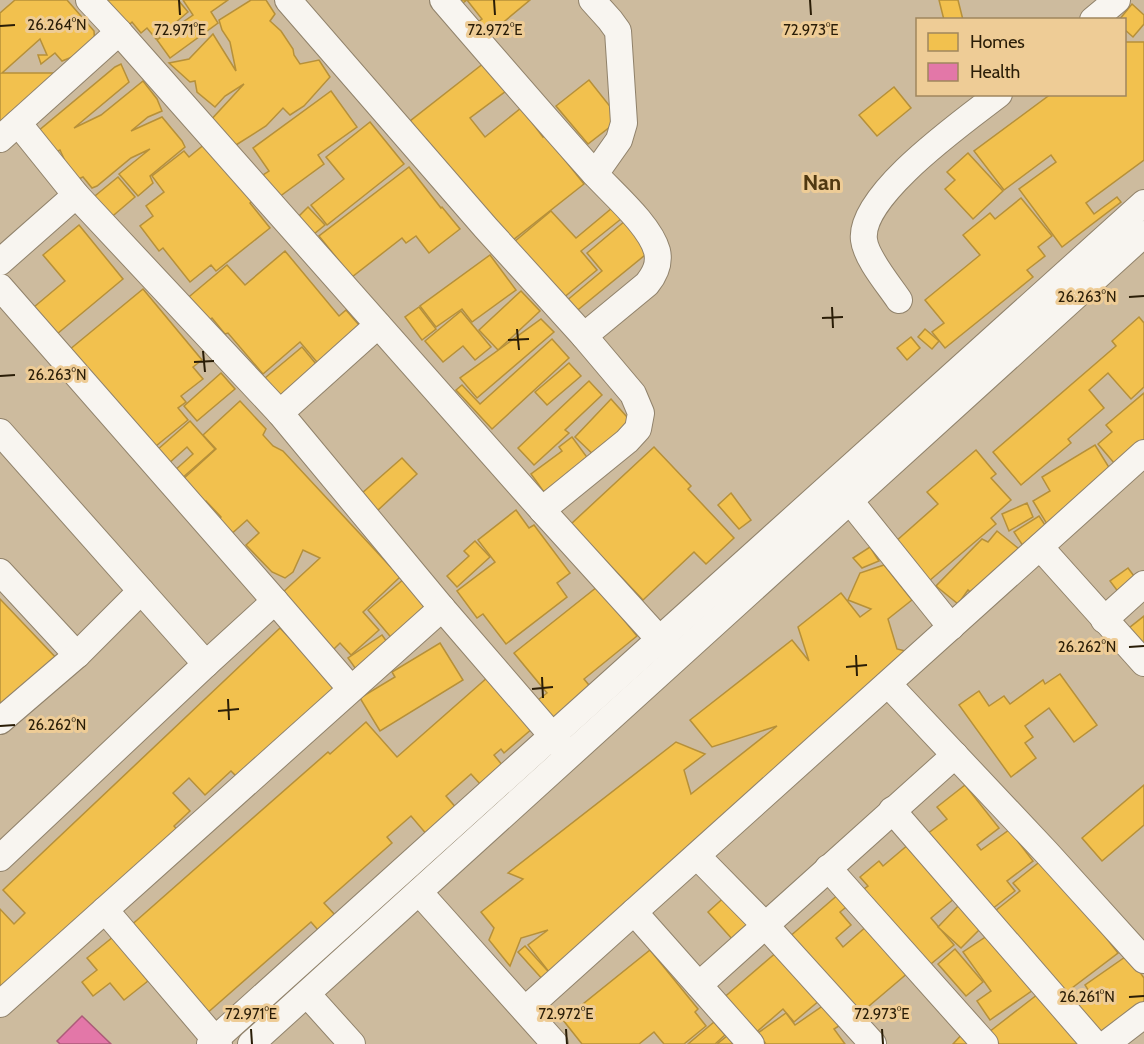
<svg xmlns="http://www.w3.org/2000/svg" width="1144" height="1044" font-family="Cabin,sans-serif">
<rect width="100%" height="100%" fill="#cdbb9e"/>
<g fill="#f2c14e" stroke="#b69039" stroke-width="1.5">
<path d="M 15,0 L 67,0 L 94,31 L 95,48 L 62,61 L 55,53 L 41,64 L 38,55 L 47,55 L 40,39 L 2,73 L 68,73 L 0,134 L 0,13 Z"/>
<path d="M 101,0 L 178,0 L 188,12 L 156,39 L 147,28 L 141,33 L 132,22 L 127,27 Z"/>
<path d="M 183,0 L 228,0 L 211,12 L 218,23 L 170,58 L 157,40 L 193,15 Z"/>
<path d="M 251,0 L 266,0 L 275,14 L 270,21 L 281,31 L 293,49 L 294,55 L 300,64 L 319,60 L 330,77 L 304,106 L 290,115 L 283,108 L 266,126 L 236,145 L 209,122 L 244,84 L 225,96 L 215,107 L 197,92 L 195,81 L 190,82 L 169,63 L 189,59 L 213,34 L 236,71 L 230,42 L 222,30 L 219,20 Z"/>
<path d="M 456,0 L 530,0 L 488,35 L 478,22 L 482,19 L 467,0 L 460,5 Z"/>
<path d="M 939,0 L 958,0 L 963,20 L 944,20 Z"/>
<path d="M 1132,4 L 1144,15 L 1144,24 L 1133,37 L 1124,29 L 1124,20 L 1119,20 Z"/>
<path d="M 1124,42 L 1144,42 L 1144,160 L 1086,203 L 1094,214 L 1117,197 L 1121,202 L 1062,247 L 1019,189 L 1056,162 L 1051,155 L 1004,190 L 974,151 L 1051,94 L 1124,94 Z"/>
<path d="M 484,63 L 506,91 L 470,118 L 485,137 L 521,108 L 543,137 L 545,135 L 584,184 L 508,244 L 462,182 L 426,139 L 420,144 L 405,125 Z"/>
<path d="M 121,64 L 129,82 L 74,128 L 101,115 L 143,81 L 157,99 L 162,111 L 148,117 L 131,131 L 162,117 L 182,141 L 185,147 L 150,176 L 153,183 L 138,196 L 119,174 L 150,149 L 131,158 L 97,186 L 92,188 L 83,177 L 74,181 L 60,150 L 48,156 L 37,132 L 115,67 Z"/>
<path d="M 589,80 L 620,119 L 588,144 L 556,106 Z"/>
<path d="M 894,87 L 911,108 L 877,136 L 859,115 Z"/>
<path d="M 331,91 L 357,127 L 318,155 L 324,164 L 279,197 L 263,175 L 269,171 L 253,148 Z"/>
<path d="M 370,122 L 404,164 L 327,225 L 311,205 L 344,179 L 326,157 Z"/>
<path d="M 206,143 L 252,201 L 250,203 L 270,228 L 216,271 L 211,265 L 190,282 L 163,248 L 159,251 L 140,226 L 153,216 L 146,206 L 164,192 L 152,176 L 184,151 L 189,157 Z"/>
<path d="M 968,153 L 1003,191 L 973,219 L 945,189 L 955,180 L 947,172 Z"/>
<path d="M 409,167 L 441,208 L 442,207 L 460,229 L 429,253 L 416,236 L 406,243 L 402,238 L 352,277 L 319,236 Z"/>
<path d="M 118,177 L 135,197 L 108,220 L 90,200 Z"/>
<path d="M 1021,198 L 1052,236 L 1038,247 L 1045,256 L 1027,270 L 1033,277 L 945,348 L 932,332 L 944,323 L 925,300 L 980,255 L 963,235 L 990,213 L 995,219 Z"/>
<path d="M 308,207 L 325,225 L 314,234 L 298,217 Z"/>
<path d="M 612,208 L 621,219 L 581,251 L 597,270 L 562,299 L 514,242 L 551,211 L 576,238 Z"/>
<path d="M 625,221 L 650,251 L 574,313 L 565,302 L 602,271 L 587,253 Z"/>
<path d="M 79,225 L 123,279 L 51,339 L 28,312 L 65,281 L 43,255 Z"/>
<path d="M 285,251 L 339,316 L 346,310 L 365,332 L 322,368 L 300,342 L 263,374 L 228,333 L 225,334 L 212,318 L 204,325 L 184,301 L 227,265 L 245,285 Z"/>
<path d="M 490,255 L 516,290 L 472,322 L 462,309 L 436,327 L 420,306 Z"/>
<path d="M 143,289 L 202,360 L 193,367 L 203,379 L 181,396 L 186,402 L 178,408 L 188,420 L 151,450 L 69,350 Z"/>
<path d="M 521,291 L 540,311 L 498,350 L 479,330 Z"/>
<path d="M 419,307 L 436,329 L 422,340 L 405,317 Z"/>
<path d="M 461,311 L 491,347 L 475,360 L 463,346 L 443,362 L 425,341 Z"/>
<path d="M 1139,317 L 1144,323 L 1144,387 L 1131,399 L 1108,373 L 1089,390 L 1104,408 L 1068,439 L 1071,443 L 1021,485 L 993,452 L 1116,346 L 1112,341 Z"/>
<path d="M 541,319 L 554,332 L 477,398 L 460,378 Z"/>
<path d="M 925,329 L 939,341 L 932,349 L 918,337 Z"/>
<path d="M 911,337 L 920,348 L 907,360 L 897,348 Z"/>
<path d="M 552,339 L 569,358 L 492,429 L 456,390 L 462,385 L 480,404 Z"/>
<path d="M 302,347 L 321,370 L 279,406 L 259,383 Z"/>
<path d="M 569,363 L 581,376 L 547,405 L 535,392 Z"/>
<path d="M 221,373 L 235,389 L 197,421 L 184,406 Z"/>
<path d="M 589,381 L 602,395 L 565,430 L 569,433 L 534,465 L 518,448 Z"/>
<path d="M 1144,393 L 1144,449 L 1120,470 L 1098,444 L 1112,432 L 1106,425 Z"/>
<path d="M 611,399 L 635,426 L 598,459 L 575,437 Z"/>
<path d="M 240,401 L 266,429 L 263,435 L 273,446 L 283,451 L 400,577 L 363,612 L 379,630 L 351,655 L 340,643 L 333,650 L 281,594 L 320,558 L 303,550 L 293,572 L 285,578 L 272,572 L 246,545 L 259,533 L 247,520 L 228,537 L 215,523 L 221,517 L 206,501 L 203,504 L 181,481 L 216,449 L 203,435 Z"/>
<path d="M 190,421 L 215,449 L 180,480 L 173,472 L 193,454 L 187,447 L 168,464 L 156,451 Z"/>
<path d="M 572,437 L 592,464 L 549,499 L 531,474 L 562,451 L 559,447 Z"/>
<path d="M 1095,445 L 1115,477 L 1050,529 L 1033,501 L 1050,491 L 1042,477 Z"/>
<path d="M 654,447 L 691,486 L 688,489 L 734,538 L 706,564 L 694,552 L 643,600 L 571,524 Z"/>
<path d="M 976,450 L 996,474 L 991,478 L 1011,500 L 991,518 L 996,524 L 929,581 L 895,542 L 938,504 L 927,492 Z"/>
<path d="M 402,458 L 417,474 L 377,511 L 361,494 Z"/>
<path d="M 731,493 L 751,520 L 739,529 L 718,505 Z"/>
<path d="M 1027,503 L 1033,517 L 1009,531 L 1002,514 Z"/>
<path d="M 516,510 L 529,528 L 534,525 L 570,573 L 557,583 L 567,597 L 506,644 L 483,614 L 477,618 L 457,591 L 495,562 L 478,540 Z"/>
<path d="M 1039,516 L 1051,534 L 1027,552 L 1014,532 Z"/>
<path d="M 997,531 L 1024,553 L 976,598 L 968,590 L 958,604 L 936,586 L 982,539 L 988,542 Z"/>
<path d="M 475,541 L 490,557 L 457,587 L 447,576 L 469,556 L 464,551 Z"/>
<path d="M 870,547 L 879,561 L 862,568 L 853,558 Z"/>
<path d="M 884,565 L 912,600 L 888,619 L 897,649 L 913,653 L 549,972 L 528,945 L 548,930 L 521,938 L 510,966 L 489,940 L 494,928 L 481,912 L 523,879 L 508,873 L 676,742 L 705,754 L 684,770 L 691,794 L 777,726 L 712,747 L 690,720 L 792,640 L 809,661 L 798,627 L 841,593 L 860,617 L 871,609 L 848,600 L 860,573 Z"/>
<path d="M 1128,568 L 1140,584 L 1122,597 L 1110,581 Z"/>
<path d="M 405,578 L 431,610 L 394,641 L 368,610 Z"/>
<path d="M 597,587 L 637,636 L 584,679 L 593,690 L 555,721 L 538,700 L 547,693 L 514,653 Z"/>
<path d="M 0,599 L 59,661 L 0,709 Z"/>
<path d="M 1144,616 L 1144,648 L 1129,628 Z"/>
<path d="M 280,628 L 308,657 L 342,689 L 240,780 L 231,771 L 205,795 L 189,778 L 173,793 L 190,811 L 174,826 L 179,832 L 0,995 L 0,909 L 14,924 L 25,913 L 3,890 Z"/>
<path d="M 382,635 L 392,649 L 358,672 L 348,658 Z"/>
<path d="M 440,643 L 463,680 L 380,731 L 360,698 L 395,677 L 392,672 Z"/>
<path d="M 1060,674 L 1097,725 L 1074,742 L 1049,708 L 1025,726 L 1033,737 L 1025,743 L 1036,758 L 1011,777 L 959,705 L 979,691 L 989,706 L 1004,696 L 1010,704 L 1043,680 L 1045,684 Z"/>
<path d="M 488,677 L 533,728 L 504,753 L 501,749 L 494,755 L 503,766 L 481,785 L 471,774 L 446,796 L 458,810 L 428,836 L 411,816 L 387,837 L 392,843 L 324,903 L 335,915 L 318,930 L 311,922 L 205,1015 L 128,928 L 328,752 L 330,754 L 366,722 L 397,757 Z"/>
<path d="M 965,785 L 999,828 L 977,845 L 981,850 L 1009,830 L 1033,861 L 1007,881 L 1015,891 L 987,913 L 923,837 L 947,819 L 937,807 Z"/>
<path d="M 1144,785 L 1144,825 L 1102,861 L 1082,838 Z"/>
<path d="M 909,844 L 955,898 L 931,918 L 954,945 L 926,968 L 861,891 L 868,886 L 860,877 L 879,861 L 883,866 Z"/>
<path d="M 1042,860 L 1063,883 L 1118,953 L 1064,994 L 995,911 L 1020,891 L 1013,883 Z"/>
<path d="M 729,893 L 754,921 L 733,940 L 708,912 Z"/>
<path d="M 840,893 L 850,904 L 840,912 L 851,925 L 836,938 L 843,947 L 868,925 L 909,972 L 856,1017 L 788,938 Z"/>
<path d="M 961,903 L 984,925 L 961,948 L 938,927 Z"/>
<path d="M 993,932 L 1033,990 L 990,1020 L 977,1001 L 991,991 L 963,952 Z"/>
<path d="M 113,937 L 148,981 L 124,1000 L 110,983 L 93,996 L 82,982 L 97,970 L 87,958 Z"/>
<path d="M 525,946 L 556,980 L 544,981 L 518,952 Z"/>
<path d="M 955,949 L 983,982 L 966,996 L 938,964 Z"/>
<path d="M 650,950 L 698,1009 L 695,1012 L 706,1026 L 684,1044 L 664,1044 L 654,1032 L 639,1044 L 582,1044 L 563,1020 Z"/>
<path d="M 778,951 L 820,1000 L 794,1022 L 783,1009 L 752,1036 L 721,1000 Z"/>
<path d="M 1128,955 L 1144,978 L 1144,1009 L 1101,1039 L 1078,1006 L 1092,996 L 1085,985 Z"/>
<path d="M 1042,991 L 1088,1044 L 999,1044 L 989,1032 Z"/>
<path d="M 827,1003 L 842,1024 L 834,1029 L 845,1044 L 766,1044 L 758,1033 L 786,1013 L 795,1025 Z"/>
<path d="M 714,1022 L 725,1035 L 715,1044 L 688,1044 Z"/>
<path d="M 964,1032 L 976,1044 L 953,1044 Z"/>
<path d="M 727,1036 L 733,1044 L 717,1044 Z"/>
</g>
<path fill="#e377a8" stroke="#ac5c78" stroke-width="1.5" d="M 82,1016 L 111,1044 L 60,1044 L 57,1041 Z"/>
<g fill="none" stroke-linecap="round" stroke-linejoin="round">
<g stroke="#90826b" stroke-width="28">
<g id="minor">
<path d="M 89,0 L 119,32 L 542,510 L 670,651"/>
<path d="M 288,0 L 486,228 L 584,336 L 633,394 L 641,413 L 638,429 L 627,441 L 542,510"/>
<path d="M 443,0 C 493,58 543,116 594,173 C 612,193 650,225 657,251 C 660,264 655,274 647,284 L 584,336"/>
<path d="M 592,0 L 610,20 L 618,31 L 624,123 L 619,140 L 595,174"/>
<path d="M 1093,20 L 1117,0"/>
<path d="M 18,123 L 76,195 L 280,413 L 442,608 L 562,747"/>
<path d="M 0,139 L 119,32"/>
<path d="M 0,262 L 76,195"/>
<path d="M 0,287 L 275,601"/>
<path d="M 899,300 C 889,285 866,258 864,240 C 858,195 966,120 999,94"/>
<path d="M 280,413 L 378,325"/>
<path d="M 0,432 L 206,664"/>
<path d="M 850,501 L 951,627"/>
<path d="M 1040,547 L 1144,663"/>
<path d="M 0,572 L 77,655"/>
<path d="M 1104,620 L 1144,584"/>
<path d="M 888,684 L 1047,853 L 1144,960"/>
<path d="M 0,721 L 77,655 L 141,591"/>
<path d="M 892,810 L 1095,1044"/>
<path d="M 697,856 L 765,925 L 873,1044"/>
<path d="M 0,858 L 206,664 L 275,601 L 351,689"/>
<path d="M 828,868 L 985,1044"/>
<path d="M 419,892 L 555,1044"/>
<path d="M 105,910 L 219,1044"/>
<path d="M 634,912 L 751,1044"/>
<path d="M 699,985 L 955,755"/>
<path d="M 307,994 L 352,1044"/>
<path d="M 0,1004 L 442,608"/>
<path d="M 525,1010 L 1144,453"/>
<path d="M 210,1044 L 1144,203"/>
<path d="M 251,1044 L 1144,234"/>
<path d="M 1106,1044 L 1144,1015"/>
</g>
</g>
<use href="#minor" stroke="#f8f5f0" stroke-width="26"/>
</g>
<path fill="none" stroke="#2a1d07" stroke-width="2" d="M 179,0 L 180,15M 494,0 L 495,15M 810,0 L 811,15M 0,26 L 15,25M 1129,297 L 1144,296M 832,307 L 833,328M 822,318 L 843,317M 517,329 L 519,350M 508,340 L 529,339M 203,351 L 205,372M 194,362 L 214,361M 0,376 L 15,375M 1129,647 L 1144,646M 856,655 L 857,676M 846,667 L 867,665M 542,677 L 543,698M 532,689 L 553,687M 228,699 L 229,720M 218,711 L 239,709M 0,726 L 15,725M 1129,997 L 1144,996M 251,1029 L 252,1044M 566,1029 L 567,1044M 882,1029 L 883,1044"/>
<g text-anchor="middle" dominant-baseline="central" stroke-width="6" stroke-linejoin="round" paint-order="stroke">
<g font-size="22" font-weight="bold" fill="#503911" stroke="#eecc96">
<text x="822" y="182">Nan</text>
</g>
</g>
<g font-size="15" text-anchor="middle" fill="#2a1d07" stroke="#eecc96" stroke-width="6" stroke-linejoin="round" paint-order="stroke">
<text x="57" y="30">26.264°N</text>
<text x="180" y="35">72.971°E</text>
<text x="495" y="35">72.972°E</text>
<text x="811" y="35">72.973°E</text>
<text x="1087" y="302">26.263°N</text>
<text x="57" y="380">26.263°N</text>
<text x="1087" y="652">26.262°N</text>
<text x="57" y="730">26.262°N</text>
<text x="1087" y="1002">26.261°N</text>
<text x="251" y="1019">72.971°E</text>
<text x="566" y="1019">72.972°E</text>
<text x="882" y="1019">72.973°E</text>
</g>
<rect x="916" y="18" width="210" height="78" fill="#eecc96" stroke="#a0865d" stroke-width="1.5"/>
<rect x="928" y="33" width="30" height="18" fill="#f2c14e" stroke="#a0865d" stroke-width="1.5"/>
<text x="970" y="48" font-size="18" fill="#2a1d07">Homes</text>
<rect x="928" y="63" width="30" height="18" fill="#e377a8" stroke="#a0865d" stroke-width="1.5"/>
<text x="970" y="78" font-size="18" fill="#2a1d07">Health</text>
</svg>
